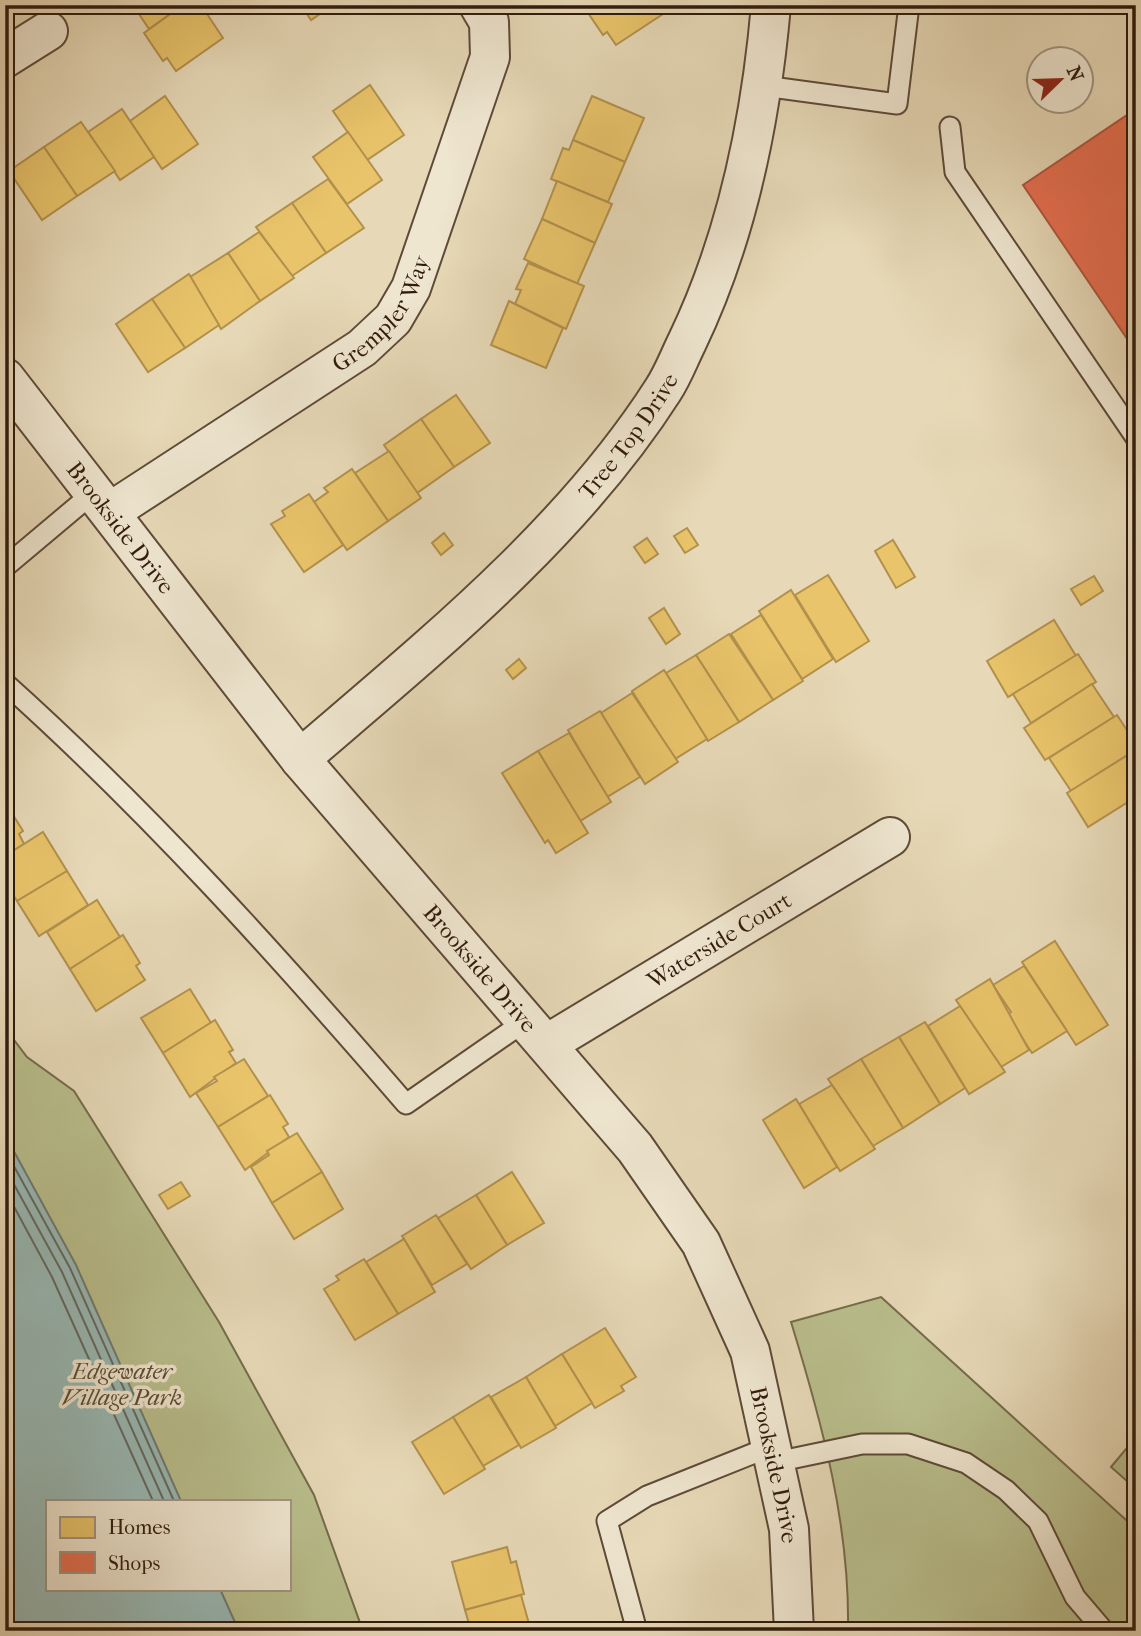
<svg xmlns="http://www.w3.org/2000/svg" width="1141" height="1636" font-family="'IM FELL French Canon',serif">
<rect width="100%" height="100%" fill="#e7d9b7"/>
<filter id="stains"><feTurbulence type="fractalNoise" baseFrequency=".00286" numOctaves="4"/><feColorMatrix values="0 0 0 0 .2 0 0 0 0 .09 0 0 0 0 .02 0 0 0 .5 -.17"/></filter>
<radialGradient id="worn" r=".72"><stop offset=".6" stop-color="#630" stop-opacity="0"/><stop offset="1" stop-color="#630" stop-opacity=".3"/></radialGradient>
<g fill="#b9be8c" stroke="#756c4c" stroke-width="2" fill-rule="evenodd">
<path d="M 5,1028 L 27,1057 L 74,1091 L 219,1322 L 314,1495 L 363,1631 L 5,1631 ZM 47,1501 L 289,1501 L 289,1589 L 47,1589 Z"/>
<path d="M 881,1297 L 1136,1529 L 1136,1631 L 848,1631 C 850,1525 822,1423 791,1322 Z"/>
<path d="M 1136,1437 L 1136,1489 L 1111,1467 Z"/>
</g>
<path fill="#98b9b5" stroke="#6f7a72" stroke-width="2" d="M 5,1135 L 76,1265 L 181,1501 L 47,1501 L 47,1589 L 220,1589 L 239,1631 L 5,1631 Z"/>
<g fill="#e9c46a" stroke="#b2914e" stroke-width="2">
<path d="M 133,5 L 183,5 L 149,29 Z"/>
<path d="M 183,5 L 201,5 L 223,38 L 176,71 L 167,58 L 163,61 L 144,33 Z"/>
<path d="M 301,5 L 333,5 L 311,20 Z"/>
<path d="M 588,5 L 657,5 L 663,14 L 616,45 L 607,32 L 603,35 L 584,7 Z"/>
<path d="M 370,85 L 404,135 L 367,160 L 333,111 Z"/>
<path d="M 165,96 L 198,144 L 162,169 L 130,121 Z"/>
<path d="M 592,96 L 644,118 L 625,162 L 573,140 Z"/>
<path d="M 122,109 L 154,157 L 120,180 L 88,132 Z"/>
<path d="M 81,122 L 115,171 L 77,196 L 44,147 Z"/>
<path d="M 348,132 L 382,180 L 347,204 L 313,157 Z"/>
<path d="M 573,140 L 625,162 L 608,202 L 551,179 L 563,148 L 569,150 Z"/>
<path d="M 44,147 L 77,196 L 42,220 L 9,171 Z"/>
<path d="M 328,179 L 364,228 L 326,253 L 292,203 Z"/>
<path d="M 557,181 L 612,204 L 595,243 L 542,219 Z"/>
<path d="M 292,203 L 326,253 L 292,276 L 256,227 Z"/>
<path d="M 542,219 L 595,243 L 577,284 L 524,259 Z"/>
<path d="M 259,232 L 294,278 L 260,301 L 228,253 Z"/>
<path d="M 228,253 L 260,301 L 221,329 L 190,277 Z"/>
<path d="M 528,263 L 584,286 L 566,329 L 515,304 L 521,290 L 516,289 Z"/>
<path d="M 189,274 L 219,325 L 185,348 L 152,299 Z"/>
<path d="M 152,299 L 185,348 L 148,372 L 116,324 Z"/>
<path d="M 509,301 L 563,328 L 546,368 L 491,345 Z"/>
<path d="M 456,395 L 490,443 L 454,467 L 421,419 Z"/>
<path d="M 421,419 L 454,467 L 417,493 L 384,445 Z"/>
<path d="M 389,451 L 421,498 L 388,521 L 355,473 Z"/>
<path d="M 352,469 L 388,521 L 347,550 L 314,502 L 328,492 L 324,488 Z"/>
<path d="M 309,494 L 343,545 L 304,572 L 271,524 L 285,516 L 282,511 Z"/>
<path d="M 687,528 L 698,545 L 685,553 L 674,536 Z"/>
<path d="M 444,533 L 453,545 L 441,555 L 432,543 Z"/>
<path d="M 647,538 L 658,554 L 645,563 L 634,547 Z"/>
<path d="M 893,540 L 915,577 L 896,588 L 875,551 Z"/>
<path d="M 828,575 L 869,641 L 836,662 L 795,595 Z"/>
<path d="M 1094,576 L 1103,591 L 1081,605 L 1071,589 Z"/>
<path d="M 791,590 L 833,659 L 802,679 L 759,611 Z"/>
<path d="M 664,608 L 680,634 L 666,644 L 649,618 Z"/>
<path d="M 761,615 L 803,681 L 773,700 L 731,634 Z"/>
<path d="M 1054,620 L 1076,656 L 1008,697 L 987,661 Z"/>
<path d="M 729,634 L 773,700 L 739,722 L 696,655 Z"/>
<path d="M 1078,654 L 1096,682 L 1031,723 L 1013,694 Z"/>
<path d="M 696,655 L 739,722 L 708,741 L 666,673 Z"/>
<path d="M 519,659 L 526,668 L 513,679 L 506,670 Z"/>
<path d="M 664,670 L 707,739 L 675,759 L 632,691 Z"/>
<path d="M 1092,684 L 1114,717 L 1045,760 L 1024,728 Z"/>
<path d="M 632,693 L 678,762 L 645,784 L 601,713 Z"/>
<path d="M 600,711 L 640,777 L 607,797 L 568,730 Z"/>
<path d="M 1117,715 L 1136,744 L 1136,750 L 1071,791 L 1049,758 Z"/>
<path d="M 569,733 L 611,802 L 580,821 L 538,751 Z"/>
<path d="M 538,751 L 588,833 L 556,853 L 548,840 L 545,843 L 502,773 Z"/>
<path d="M 1134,751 L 1136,797 L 1088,827 L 1067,793 Z"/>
<path d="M 5,802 L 23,831 L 19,834 L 24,844 L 5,856 Z"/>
<path d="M 43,832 L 67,871 L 17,901 L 5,882 L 5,856 Z"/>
<path d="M 67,871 L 88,905 L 39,936 L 17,901 Z"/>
<path d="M 97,900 L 120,937 L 70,969 L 47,932 Z"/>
<path d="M 123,935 L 140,963 L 136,966 L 145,980 L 96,1011 L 70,969 Z"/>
<path d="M 1055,941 L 1108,1025 L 1076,1045 L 1022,962 Z"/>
<path d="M 1024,966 L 1067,1031 L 1032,1053 L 1007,1015 L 1011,1012 L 993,985 Z"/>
<path d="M 990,979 L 1029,1050 L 1001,1067 L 956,1000 Z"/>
<path d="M 190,989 L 211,1023 L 163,1053 L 141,1018 Z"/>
<path d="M 960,1006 L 1005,1072 L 969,1094 L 928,1026 Z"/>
<path d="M 215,1020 L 233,1050 L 229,1052 L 236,1063 L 190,1097 L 163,1053 Z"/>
<path d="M 925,1022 L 965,1088 L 940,1104 L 899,1037 Z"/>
<path d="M 899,1037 L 940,1104 L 903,1128 L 861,1059 Z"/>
<path d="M 244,1059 L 268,1096 L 218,1127 L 196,1093 L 217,1081 L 214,1077 Z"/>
<path d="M 861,1059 L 903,1128 L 873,1146 L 828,1079 Z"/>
<path d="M 832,1085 L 875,1149 L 840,1171 L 799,1104 Z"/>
<path d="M 270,1095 L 288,1124 L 283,1127 L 289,1137 L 245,1170 L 218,1127 Z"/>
<path d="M 796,1099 L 837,1167 L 804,1188 L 763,1120 Z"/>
<path d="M 297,1133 L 322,1172 L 272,1203 L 251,1167 L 269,1155 L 267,1151 Z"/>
<path d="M 322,1172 L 343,1209 L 294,1239 L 272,1203 Z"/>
<path d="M 512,1172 L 544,1223 L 507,1245 L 476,1195 Z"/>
<path d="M 181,1182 L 190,1196 L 168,1209 L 159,1195 Z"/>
<path d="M 476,1195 L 507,1245 L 471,1269 L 438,1218 Z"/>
<path d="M 436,1215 L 467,1264 L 432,1285 L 402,1236 Z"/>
<path d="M 404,1239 L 435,1292 L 398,1314 L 366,1262 Z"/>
<path d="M 364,1259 L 398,1314 L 355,1340 L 324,1289 L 339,1280 L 336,1276 Z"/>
<path d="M 605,1328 L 636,1377 L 621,1386 L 624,1391 L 595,1408 L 562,1354 Z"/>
<path d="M 562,1354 L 592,1403 L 555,1426 L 526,1377 Z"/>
<path d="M 526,1377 L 556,1428 L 521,1448 L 491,1397 Z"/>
<path d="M 489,1395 L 519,1445 L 483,1466 L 453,1417 Z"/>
<path d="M 453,1417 L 485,1469 L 444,1494 L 412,1442 Z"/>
<path d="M 507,1547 L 511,1563 L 516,1561 L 524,1594 L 465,1610 L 452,1562 Z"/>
<path d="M 521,1595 L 531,1631 L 471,1631 L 465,1610 Z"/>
</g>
<path fill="#e76f51" stroke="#b0563d" stroke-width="2" d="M 1136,109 L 1136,352 L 1023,185 Z"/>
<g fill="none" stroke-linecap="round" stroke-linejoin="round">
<g stroke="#646a61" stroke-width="2">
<path d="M 5,1150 L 70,1268 L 174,1501"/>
<path d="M 5,1168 L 62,1272 L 164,1501"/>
<path d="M 5,1190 L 52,1277 L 153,1501"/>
</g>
<g stroke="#5e4a38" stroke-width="23">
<g id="service">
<path d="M 764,86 L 897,104 L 909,5"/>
<path d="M 950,127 L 955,172 L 1136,438"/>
<path d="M 5,567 L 93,493"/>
<path d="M 5,683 C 150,813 279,957 406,1104 L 527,1020"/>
<path d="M 776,1462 L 862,1444 L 908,1444 L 966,1463 L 1006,1490 L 1038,1521 L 1075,1597 L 1104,1631"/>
<path d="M 637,1631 L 607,1521 L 647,1496 L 772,1446"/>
</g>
</g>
<g stroke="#5e4a38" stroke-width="42">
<g id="minor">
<path d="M 5,58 L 48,31"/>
<path id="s1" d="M 5,378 L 300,759 L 635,1148 L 701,1243 L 750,1351 L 789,1529 L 794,1631"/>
<path id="s2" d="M 110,512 L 362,348 L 393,319 L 411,288 L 490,57 L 489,22 L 479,5"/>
<path id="s3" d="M 300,759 C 429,648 571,534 663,390 C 673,375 679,358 687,342 C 737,238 761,120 771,5"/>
<path id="s4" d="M 547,1044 L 890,837"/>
</g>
</g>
<use href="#service" stroke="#efe6d0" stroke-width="19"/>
<use href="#minor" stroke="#efe6d0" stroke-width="38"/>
</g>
<g text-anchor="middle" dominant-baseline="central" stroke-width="7" stroke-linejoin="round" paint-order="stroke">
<g font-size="23" fill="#311b0d" stroke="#efe6d0">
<text stroke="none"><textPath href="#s2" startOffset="340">Grempler Way</textPath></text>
<text stroke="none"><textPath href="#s3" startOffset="462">Tree Top Drive</textPath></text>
<text stroke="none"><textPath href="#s1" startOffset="189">Brookside Drive</textPath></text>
<text stroke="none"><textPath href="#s4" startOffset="201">Waterside Court</textPath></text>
<text stroke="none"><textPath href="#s1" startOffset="758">Brookside Drive</textPath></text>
<text stroke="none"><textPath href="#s1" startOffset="1346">Brookside Drive</textPath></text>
</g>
<g font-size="23" font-style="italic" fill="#5a4c33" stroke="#efe6d0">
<text x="122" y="1371">Edgewater<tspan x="122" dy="26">Village Park</tspan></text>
</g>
</g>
<rect width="1141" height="1636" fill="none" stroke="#e7d9b7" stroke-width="28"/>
<rect x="7" y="7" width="1127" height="1622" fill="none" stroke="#311b0d" stroke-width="3.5"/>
<rect x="14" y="14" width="1113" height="1608" fill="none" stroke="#311b0d" stroke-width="2"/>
<rect x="46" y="1500" width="245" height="91" fill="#efe6d0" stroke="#a39582" stroke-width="2"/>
<rect x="60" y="1517" width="35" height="21" fill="#e9c46a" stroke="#a39582" stroke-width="2"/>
<text x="108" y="1534" font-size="21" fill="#311b0d">Homes</text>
<rect x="60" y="1552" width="35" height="21" fill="#e76f51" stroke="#a39582" stroke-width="2"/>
<text x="108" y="1570" font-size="21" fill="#311b0d">Shops</text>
<g transform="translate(1060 80) rotate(67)"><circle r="33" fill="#efe6d0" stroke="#a39582" stroke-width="2"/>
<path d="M0-5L12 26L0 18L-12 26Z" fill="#8f2418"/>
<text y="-10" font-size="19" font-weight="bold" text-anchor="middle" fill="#311b0d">N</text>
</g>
<rect width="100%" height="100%" filter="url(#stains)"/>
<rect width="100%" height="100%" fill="url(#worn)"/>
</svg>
